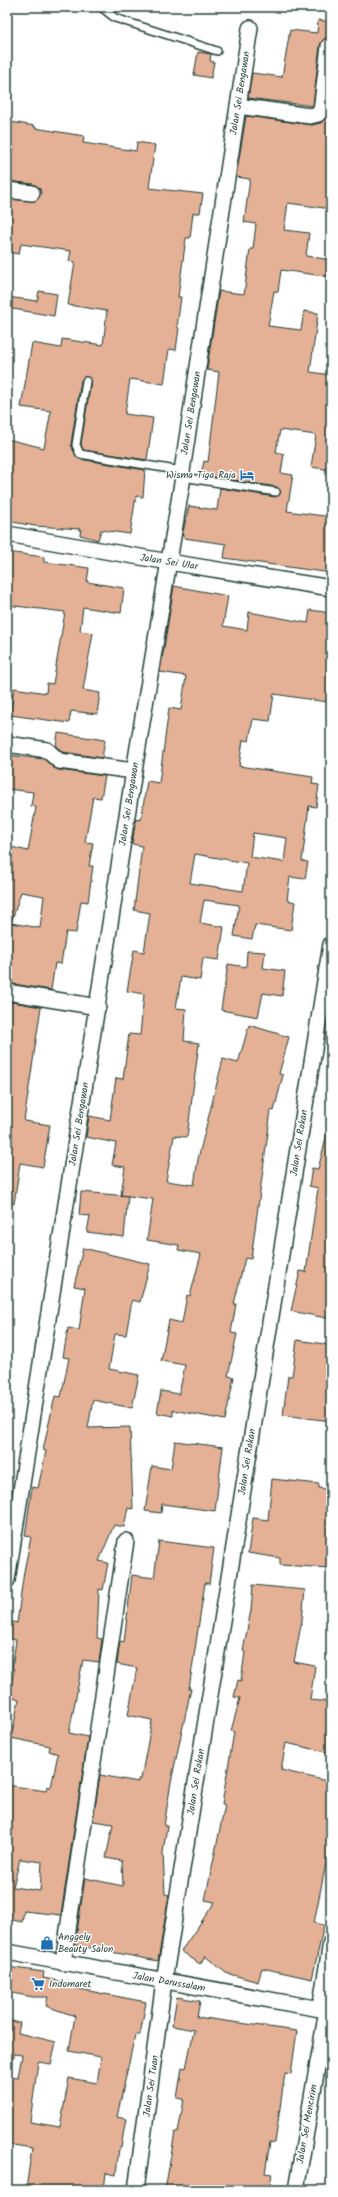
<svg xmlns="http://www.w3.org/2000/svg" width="338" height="2197" font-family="Kalam,sans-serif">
<rect width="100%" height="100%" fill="#fff"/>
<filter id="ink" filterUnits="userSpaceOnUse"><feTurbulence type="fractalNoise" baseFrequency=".025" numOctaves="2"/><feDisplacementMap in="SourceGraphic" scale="8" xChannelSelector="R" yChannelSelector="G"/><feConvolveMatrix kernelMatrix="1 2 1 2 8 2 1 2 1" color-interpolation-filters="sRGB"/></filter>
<g filter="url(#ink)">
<g fill="#e4b196" stroke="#1f3d34" fill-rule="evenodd">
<path d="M 318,20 L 331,22 L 331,37 L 325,38 L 320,45 L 313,106 L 248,98 L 252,73 L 282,77 L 290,30 L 317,33 Z"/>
<path d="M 198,52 L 211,54 L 210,61 L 214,62 L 211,78 L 194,75 Z"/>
<path d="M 331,103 L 331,209 L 288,203 L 284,230 L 309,233 L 306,256 L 331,260 L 331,277 L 281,270 L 278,292 L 274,291 L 268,326 L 301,330 L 304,311 L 318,313 L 310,372 L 331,375 L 331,470 L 311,467 L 316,435 L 280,430 L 276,452 L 284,454 L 281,473 L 293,475 L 287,511 L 331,517 L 331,573 L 224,558 L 226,544 L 184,538 L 185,536 L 182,536 L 189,506 L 217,510 L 220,488 L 275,497 L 281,493 L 277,487 L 201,475 L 204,461 L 208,462 L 219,372 L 207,370 L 209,355 L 219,291 L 244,294 L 250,249 L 253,249 L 256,224 L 244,222 L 250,179 L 236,177 L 246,116 L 312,125 L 321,123 L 327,117 Z"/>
<path d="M 11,122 L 35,126 L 35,128 L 84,136 L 83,143 L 136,151 L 137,142 L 155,145 L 149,188 L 203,194 L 200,213 L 193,213 L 190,238 L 186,238 L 178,297 L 181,297 L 177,327 L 179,328 L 176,350 L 169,349 L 164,384 L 130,379 L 125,414 L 153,418 L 147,460 L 83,450 L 81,444 L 91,381 L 86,376 L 81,380 L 71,444 L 76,456 L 79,459 L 145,470 L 143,497 L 136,496 L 130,534 L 101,530 L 98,540 L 80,535 L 81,529 L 35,526 L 7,521 L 7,439 L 44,448 L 51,411 L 21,407 L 32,343 L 61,348 L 62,339 L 103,345 L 107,311 L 68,305 L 75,262 L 69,261 L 71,251 L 21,244 L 19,254 L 7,252 L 7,199 L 35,201 L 41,194 L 40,189 L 33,184 L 7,181 L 7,150 Z"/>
<path d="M 39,291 L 57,294 L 54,316 L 7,308 L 7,297 L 37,301 Z"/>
<path d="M 7,552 L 44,557 L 44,562 L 89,568 L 87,582 L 124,588 L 121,613 L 83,607 L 80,631 L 93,633 L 83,690 L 100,693 L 97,714 L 71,711 L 69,723 L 10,715 L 14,688 L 46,693 L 47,683 L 53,684 L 65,612 L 7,605 Z"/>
<path d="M 174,586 L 228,596 L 223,626 L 247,630 L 249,612 L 308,623 L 310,610 L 331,613 L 331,674 L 327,702 L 274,694 L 270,721 L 253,719 L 249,741 L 243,740 L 239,766 L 313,777 L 312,784 L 319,785 L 316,807 L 309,806 L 302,861 L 308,862 L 305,879 L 290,877 L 287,900 L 295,902 L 291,930 L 255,925 L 252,939 L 234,936 L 239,905 L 204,900 L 200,923 L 224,927 L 219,960 L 203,958 L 200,980 L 181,977 L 176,1008 L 186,1009 L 184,1041 L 199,1043 L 187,1137 L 174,1136 L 166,1181 L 194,1185 L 198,1159 L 223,1059 L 238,1063 L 249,1025 L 289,1037 L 279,1074 L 283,1075 L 274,1111 L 271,1110 L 251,1259 L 245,1258 L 234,1304 L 236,1304 L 231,1333 L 237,1334 L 228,1376 L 234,1377 L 225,1420 L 173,1410 L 173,1416 L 157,1413 L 161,1391 L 179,1394 L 185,1365 L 161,1361 L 169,1320 L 182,1323 L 187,1295 L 190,1296 L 201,1254 L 178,1250 L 179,1245 L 147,1240 L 153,1199 L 121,1195 L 125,1167 L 112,1165 L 116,1143 L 86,1137 L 89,1116 L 110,1120 L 116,1078 L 123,1079 L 129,1034 L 140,1035 L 144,994 L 127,991 L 134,950 L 144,952 L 150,913 L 134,910 L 142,846 L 132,844 L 136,819 L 141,820 L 147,781 L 159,783 L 169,708 L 181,710 L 186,676 L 160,672 ZM 253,833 L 287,838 L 284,862 L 250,857 ZM 195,854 L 247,863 L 243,891 L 190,883 Z"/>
<path d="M 58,733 L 105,740 L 102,758 L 63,752 L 56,746 Z"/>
<path d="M 7,755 L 44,759 L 58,770 L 105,776 L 101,798 L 93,797 L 85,842 L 93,843 L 89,866 L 93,866 L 88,902 L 81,901 L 76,933 L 66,932 L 61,964 L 55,963 L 51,990 L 7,983 L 7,846 L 28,851 L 36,807 L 31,806 L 33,792 L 7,789 ZM 21,892 L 44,896 L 40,928 L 11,923 Z"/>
<path d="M 247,951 L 265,952 L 263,968 L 285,971 L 282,996 L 263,993 L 258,1017 L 221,1010 L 228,964 L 246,967 Z"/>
<path d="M 7,1001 L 41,1007 L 24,1121 L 50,1125 L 43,1167 L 20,1163 L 14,1204 L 7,1203 Z"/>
<path d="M 327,1134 L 331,1134 L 331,1319 L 291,1311 L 300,1271 L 306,1272 L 318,1188 L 309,1186 L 312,1168 L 318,1169 Z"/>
<path d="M 81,1192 L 128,1196 L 124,1237 L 87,1232 L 90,1216 L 79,1215 Z"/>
<path d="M 83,1248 L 150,1264 L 140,1302 L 132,1300 L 126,1335 L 115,1334 L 109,1369 L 139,1375 L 132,1408 L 93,1400 L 88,1428 L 130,1427 L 133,1509 L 128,1508 L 124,1527 L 114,1525 L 99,1561 L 108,1563 L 103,1590 L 99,1589 L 97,1638 L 102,1639 L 99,1662 L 83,1660 L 69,1733 L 88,1737 L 61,1915 L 24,1911 L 22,1922 L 7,1919 L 7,1785 L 46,1791 L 47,1786 L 51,1787 L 58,1754 L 49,1751 L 50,1746 L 11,1738 L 19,1699 L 9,1697 L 14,1669 L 12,1669 L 16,1640 L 7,1638 L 7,1632 L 10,1621 L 17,1623 L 24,1571 L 31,1537 L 25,1536 L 32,1487 L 38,1488 L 46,1451 L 43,1450 L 55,1396 L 61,1397 L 69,1358 L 63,1357 L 68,1328 L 79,1330 L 85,1288 L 74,1286 ZM 20,1859 L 42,1862 L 40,1891 L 13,1887 Z"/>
<path d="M 297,1340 L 331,1345 L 331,1421 L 283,1415 L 288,1376 L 292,1376 Z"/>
<path d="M 175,1441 L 223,1447 L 215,1511 L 162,1504 L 161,1513 L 145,1511 L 152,1466 L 171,1469 Z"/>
<path d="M 272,1479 L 319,1484 L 319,1488 L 331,1490 L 331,1568 L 280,1565 L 280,1558 L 248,1553 L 253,1518 L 268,1520 Z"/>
<path d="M 159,1541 L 214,1548 L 209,1584 L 205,1583 L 189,1689 L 191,1689 L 171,1782 L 164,1826 L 167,1826 L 163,1853 L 165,1894 L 169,1895 L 158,1961 L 75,1945 L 85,1878 L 123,1886 L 122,1861 L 106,1858 L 113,1824 L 93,1821 L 100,1775 L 138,1782 L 138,1779 L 141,1779 L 152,1720 L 128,1715 L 137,1668 L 117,1664 L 120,1641 L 124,1642 L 132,1575 L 154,1578 Z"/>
<path d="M 253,1585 L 305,1590 L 302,1620 L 294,1662 L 315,1666 L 310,1700 L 331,1702 L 331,1753 L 286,1743 L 281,1770 L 331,1782 L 331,1848 L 327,1858 L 314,1923 L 324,1925 L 312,1979 L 262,1968 L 258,1982 L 226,1973 L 205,1956 L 200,1964 L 181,1951 L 215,1902 L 205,1900 L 225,1805 L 222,1804 L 234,1732 L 231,1731 L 240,1698 L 234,1697 L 238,1680 L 241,1681 L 245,1652 L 243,1651 L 251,1610 Z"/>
<path d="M 7,1967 L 44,1972 L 43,1978 L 75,1984 L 74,1988 L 146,2002 L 140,2035 L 135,2035 L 117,2117 L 126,2119 L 121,2147 L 119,2147 L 116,2175 L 106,2173 L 104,2190 L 26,2189 L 32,2148 L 7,2144 L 7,2076 L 18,2077 L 22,2055 L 14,2054 L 14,2058 L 7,2058 L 7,2020 L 20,2023 L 18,2033 L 56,2042 L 51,2064 L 38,2062 L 30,2122 L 60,2127 L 69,2078 L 97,2083 L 101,2057 L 69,2051 L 75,2016 L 46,2006 L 48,1997 L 33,1997 L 7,1992 Z"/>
<path d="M 177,1997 L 200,2001 L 197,2017 L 297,2031 L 291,2074 L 285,2073 L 275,2143 L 270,2142 L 265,2173 L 272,2174 L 269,2190 L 165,2190 L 175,2132 L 178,2133 L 184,2099 L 177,2098 L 182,2067 L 186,2068 L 194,2030 L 172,2026 Z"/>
</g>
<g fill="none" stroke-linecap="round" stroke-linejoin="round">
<g stroke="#1f3d34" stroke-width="10">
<g id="lane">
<path d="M 101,7 L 115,18 L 217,51"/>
<path d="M 86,381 L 76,445 L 80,454 L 182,471"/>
<path d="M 183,477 L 276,492"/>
</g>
</g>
<g stroke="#1f3d34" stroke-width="18">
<g id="street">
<path d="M 238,106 L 310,116 L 318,114 L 321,111 L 329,46"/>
<path d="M 7,190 L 32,193"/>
<path d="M 7,534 L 169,562 L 331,588"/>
<path d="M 7,744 L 47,750 L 59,761 L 134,771"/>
<path d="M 7,992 L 98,1007"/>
<path d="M 7,1580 L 134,771 L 183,477 L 182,471 L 250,28"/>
<path d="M 7,1952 L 331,2011"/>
<path d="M 63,1963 L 126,1541"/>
<path d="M 320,2009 L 331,1942"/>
<path d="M 136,2190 L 164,1981 L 331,944"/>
<path d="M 296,2190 L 327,2010"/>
</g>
</g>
<use href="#lane" stroke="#fff" stroke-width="7"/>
<use href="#street" stroke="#fff" stroke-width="15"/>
</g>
</g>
<defs>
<g id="hotel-bare" transform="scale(1.08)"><path d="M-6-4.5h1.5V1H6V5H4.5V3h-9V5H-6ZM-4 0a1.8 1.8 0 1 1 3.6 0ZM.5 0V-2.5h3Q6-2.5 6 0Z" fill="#1f6fb2" stroke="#fff" stroke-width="2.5" paint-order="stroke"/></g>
<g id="shop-bare" transform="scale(1.08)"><path d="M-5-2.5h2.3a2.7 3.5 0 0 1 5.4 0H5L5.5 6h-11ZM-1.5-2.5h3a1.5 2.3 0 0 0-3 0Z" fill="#1f6fb2" stroke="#fff" stroke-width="2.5" paint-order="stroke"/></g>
<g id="supermarket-bare" transform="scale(1.08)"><path d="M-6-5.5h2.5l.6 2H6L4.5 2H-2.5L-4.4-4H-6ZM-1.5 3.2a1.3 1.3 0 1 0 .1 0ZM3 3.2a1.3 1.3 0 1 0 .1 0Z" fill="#1f6fb2" stroke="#fff" stroke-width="2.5" paint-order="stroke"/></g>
</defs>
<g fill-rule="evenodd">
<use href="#hotel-bare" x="247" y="475"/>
<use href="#shop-bare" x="47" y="1943"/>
<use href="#supermarket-bare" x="38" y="1984"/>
</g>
<g text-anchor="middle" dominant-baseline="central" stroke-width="3" stroke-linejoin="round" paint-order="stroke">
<g font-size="10" fill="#1f3d34" stroke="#fff">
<text transform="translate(240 93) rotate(-81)">Jalan Sei Bengawan</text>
<text transform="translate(191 413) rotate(-81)">Jalan Sei Bengawan</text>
<text transform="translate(169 562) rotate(9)">Jalan Sei Ular</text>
<text transform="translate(129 804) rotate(-81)">Jalan Sei Bengawan</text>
<text transform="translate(79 1124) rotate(-81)">Jalan Sei Bengawan</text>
<text transform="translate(299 1143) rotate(-81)">Jalan Sei Rokan</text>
<text transform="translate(247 1462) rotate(-81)">Jalan Sei Rokan</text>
<text transform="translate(196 1782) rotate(-81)">Jalan Sei Rokan</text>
<text transform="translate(169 1982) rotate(10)">Jalan Darussalam</text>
<text transform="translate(151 2086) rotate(-82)">Jalan Sei Tuan</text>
<text transform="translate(307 2124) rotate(-80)">Jalan Sei Mencirim</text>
</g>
<g font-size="10" fill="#1f3d34" stroke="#fff" text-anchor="start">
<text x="236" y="475" text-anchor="end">Wisma Tiga Raja</text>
<text x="58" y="1937">Anggely<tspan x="58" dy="12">Beauty Salon</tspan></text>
<text x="49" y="1984">Indomaret</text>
</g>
</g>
<rect width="338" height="2197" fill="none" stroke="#fff" stroke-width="24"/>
<rect x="12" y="12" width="314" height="2173" fill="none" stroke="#1f3d34" stroke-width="1.5" filter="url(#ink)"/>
</svg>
